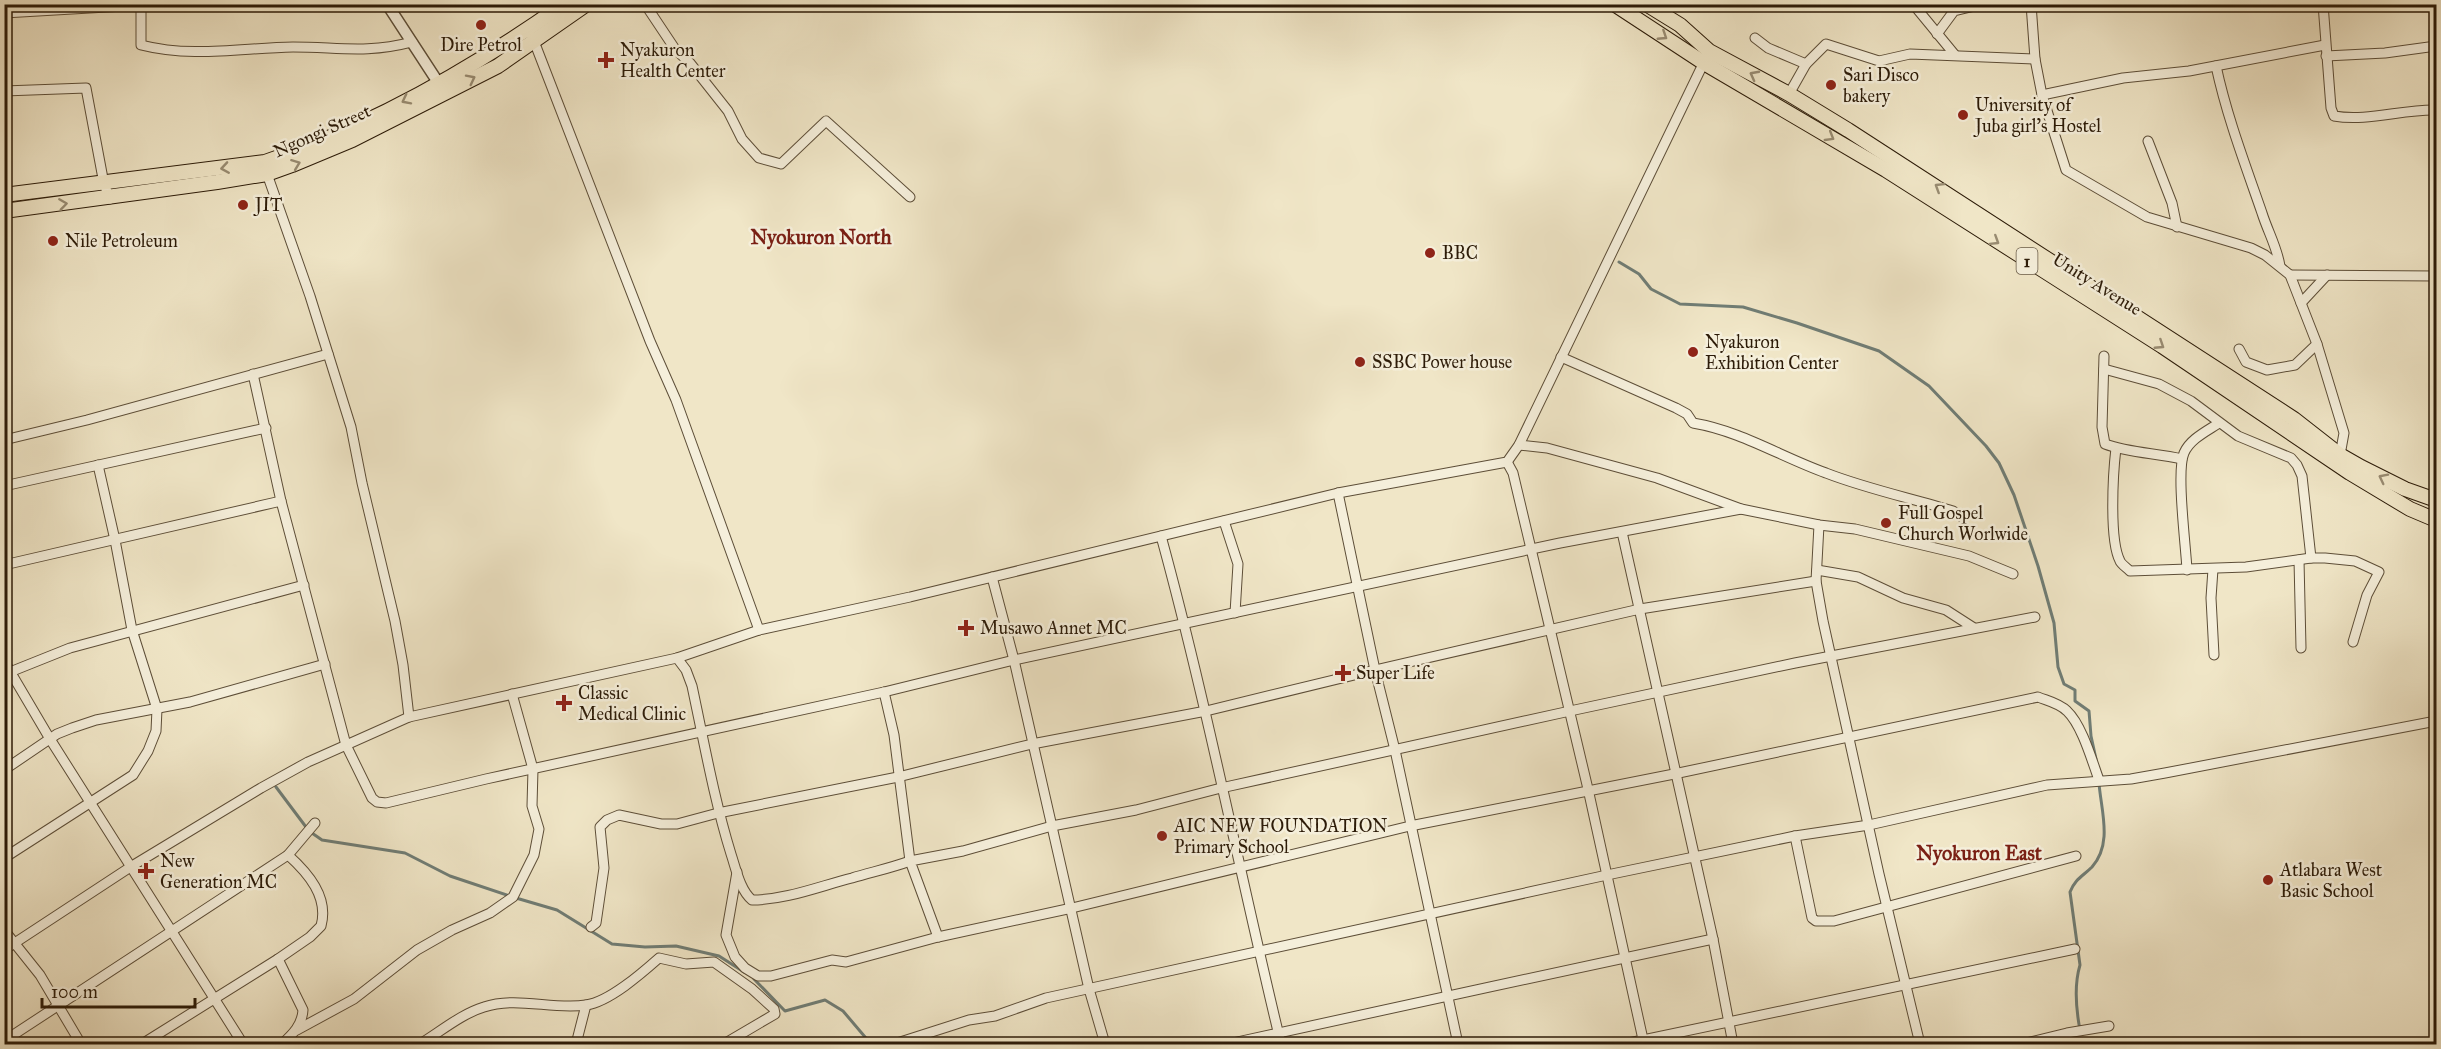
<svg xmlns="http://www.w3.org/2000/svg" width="2441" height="1049" font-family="'IM FELL Great Primer',serif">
<rect width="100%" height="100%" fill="#f0e6c7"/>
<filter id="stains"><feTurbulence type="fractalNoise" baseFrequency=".00333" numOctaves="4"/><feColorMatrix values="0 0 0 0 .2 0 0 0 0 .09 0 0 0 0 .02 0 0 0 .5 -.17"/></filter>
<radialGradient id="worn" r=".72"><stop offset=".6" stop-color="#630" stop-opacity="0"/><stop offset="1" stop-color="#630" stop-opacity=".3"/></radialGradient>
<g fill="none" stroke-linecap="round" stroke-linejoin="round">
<g stroke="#707d75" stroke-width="3">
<path d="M 1619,262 L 1639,274 L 1651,289 L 1680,304 L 1743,307 L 1797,323 L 1879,351 L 1929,386 L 1986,446 L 1999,463 L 2014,495 L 2038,566 L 2054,623 L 2058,667 L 2064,684 L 2075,690 L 2075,701 L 2089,711 L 2091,736 L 2096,759"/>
<path d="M 276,787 L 309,831 L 322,840 L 405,853 L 450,876 L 510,896"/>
<path d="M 516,898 L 557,910 L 612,944 L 645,947 L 676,946 L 719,956 L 744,972"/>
<path d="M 754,979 L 785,1011 L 825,1000 L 843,1011 L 871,1044"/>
<path d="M 2080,1030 C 2076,1009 2074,985 2080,965 L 2070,892 C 2075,879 2083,876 2092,867 C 2113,843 2101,811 2099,783"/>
</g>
<g stroke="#5d4e38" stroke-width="11">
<g id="minor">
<path d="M 141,4 L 141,45 C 192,58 241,48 293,47 C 338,47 366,54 412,42"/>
<path d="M 645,4 L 675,49 L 690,63 L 728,111 L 742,139 L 759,158 L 781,164 L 826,121 L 910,197"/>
<path d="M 1913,4 L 1955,55"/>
<path d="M 2031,4 L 2035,59 L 2042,95 L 2066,170 L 2147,217 L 2251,248 L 2265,255 L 2290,275 L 2317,344 L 2344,433 L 2340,455"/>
<path d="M 2323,4 L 2331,108 L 2334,116 C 2367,122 2403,109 2436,110"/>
<path d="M 4,13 L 158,4"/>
<path d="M 1937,34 L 1954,11 L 1983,4"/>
<path d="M 532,36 L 650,341 L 676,400 L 759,630"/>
<path d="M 1755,38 L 1768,48 L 1806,64"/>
<path d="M 2326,56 L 2385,53 L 2436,46"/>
<path d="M 2216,66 C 2227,117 2245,164 2262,213 C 2268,232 2277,247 2280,266"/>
<path d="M 4,91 L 86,88 L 104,184 L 110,199"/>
<path d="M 1789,94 L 1806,64 L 1826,44 L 1879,61 L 1910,54 L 2035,59"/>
<path d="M 2042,95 L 2123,78 L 2189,71 L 2325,45"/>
<path d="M 2148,141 L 2172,203 L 2177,227"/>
<path d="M 266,171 L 310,296 L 351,427 L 362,483 L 395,621 L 403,665 L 409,717"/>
<path d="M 2290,275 L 2436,276"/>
<path d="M 2301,303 L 2327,275"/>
<path d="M 2239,349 L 2246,362 L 2267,370 L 2295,365 L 2317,344"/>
<path d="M 2104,356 L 2102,427 L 2105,444 C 2129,453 2157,453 2182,459"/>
<path d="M 1561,357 L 1676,408 L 1687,414 L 1693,423 C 1741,431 1781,457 1826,473 C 1867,489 1911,498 1953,511 L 1963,518"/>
<path d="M 2104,369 L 2159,384 L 2191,401 L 2238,436 L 2291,458 L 2297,465 L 2302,476 L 2311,558"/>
<path d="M 253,374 L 281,501 L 346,745 L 372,798 L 377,802 L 386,803 L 486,779 L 884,692 L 1014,660 L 1560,543 L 1741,509"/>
<path d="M 4,440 L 87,420 L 328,354"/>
<path d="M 1519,445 L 1547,448 L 1657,478 L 1741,509 L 1819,525 L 1855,529 L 1969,556 L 2013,574"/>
<path d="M 2116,448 C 2113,473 2109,540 2120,561 C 2121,564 2127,568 2130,571 L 2246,567 L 2311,558 L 2325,558 L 2355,561 L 2379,572 L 2367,595 L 2353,642"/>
<path d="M 1507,462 L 1513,473 L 1588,789 L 1644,1044"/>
<path d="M 4,486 L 266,428"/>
<path d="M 1338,493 L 1375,670 L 1395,750 L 1458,1044"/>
<path d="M 1224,521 L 1238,564 L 1235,613"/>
<path d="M 1819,525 L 1816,581 L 1823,621 L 1879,874 L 1920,1044"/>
<path d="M 1622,532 L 1713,939 L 1733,1044"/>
<path d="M 1161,536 C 1207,704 1240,875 1281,1044"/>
<path d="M 2299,560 L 2301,648"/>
<path d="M 4,565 L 281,501"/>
<path d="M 2213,569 L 2211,598 L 2214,655"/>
<path d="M 1817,570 L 1858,577 L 1903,598 L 1946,610 L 1974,628"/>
<path d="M 2187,570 C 2186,547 2176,471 2184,453 C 2190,439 2207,431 2219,423"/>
<path d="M 992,577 L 1014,660 L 1089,989 L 1105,1044"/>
<path d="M 677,658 L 686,670 L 692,686 C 704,742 714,799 731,854 C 736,869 740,890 752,900 C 786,900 820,886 852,878 C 872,872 891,868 910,861 L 894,735 L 884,692"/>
<path d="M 4,661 L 50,739 L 243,1044"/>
<path d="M 4,677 L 10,672 L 70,648 L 304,585"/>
<path d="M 4,770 L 57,734 L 72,728 L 96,720 L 190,702 L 325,664"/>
<path d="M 1795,836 L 1812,918 L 1816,921 L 1834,921 L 2076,856"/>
<path d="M 4,858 L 133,775 L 148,751 L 156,731 L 157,709 L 132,630 L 115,540 L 98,465"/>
<path d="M 737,872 L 726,935 L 735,957 L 745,968 L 758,976 L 771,976 L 832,960 L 846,962 L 938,937 L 1072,908 L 1410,826 L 1674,774 L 2038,697 C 2048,701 2059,703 2067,711 C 2082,725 2092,761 2099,780"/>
<path d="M 591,927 L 596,923 L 604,868 L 600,827 L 607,820 L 619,815 L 661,824 L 677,824 L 718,813 L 898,777 L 1032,744 L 1206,711 L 1375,670 L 1640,609 L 1816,581"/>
<path d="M 4,930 L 40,975 L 81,1044"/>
<path d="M 938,937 L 910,861 L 963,851 L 1052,826 L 1136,810 L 1221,788 L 1570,711 L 1795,663 L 2035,617"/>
<path d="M 4,950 L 132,866 L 261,788 L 308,762 L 409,717 L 677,658 L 759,630 L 910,597 L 1338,493 L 1507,462 L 1519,445 L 1705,60"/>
<path d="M 278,959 L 303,1010 C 302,1025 293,1034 282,1044"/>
<path d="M 297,1030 L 354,999 L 417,950 L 452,930 L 490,913 L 513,897 L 534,855 L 539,829 L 532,806 L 533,769 L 512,694"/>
<path d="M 4,1041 L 288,855 L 315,823"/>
<path d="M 142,1044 L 278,959 L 310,937 L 321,926 C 329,897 308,873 288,855"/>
<path d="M 420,1044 C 440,1032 461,1014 484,1007 C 517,996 552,1010 586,1005 C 609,1002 642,973 659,958 L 686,964 L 714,962 L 752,989 L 774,1009 L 775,1014 L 724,1044"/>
<path d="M 576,1044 L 586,1005"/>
<path d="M 894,1044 L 969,1020 L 995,1016 L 1046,998 L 1607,875 L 1795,836 L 1869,825 L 2047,785 L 2131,779 L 2165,773 L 2436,721"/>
<path d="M 1228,1044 C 1390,1008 1551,974 1713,939"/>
<path d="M 1624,1044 L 2075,949"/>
<path d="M 2022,1044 L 2067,1033 L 2109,1026"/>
</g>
</g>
<g stroke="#5d4e38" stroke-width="13">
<path id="tertiary" d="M 387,4 L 443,90"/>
</g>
<g stroke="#2c1b08" stroke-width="16">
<g id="primary">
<path d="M 1614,4 L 1704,63 L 1886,170 L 2162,346 L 2350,473 L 2410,509 L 2436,520"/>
<path d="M 1646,4 L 1680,25 L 1709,51 L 1789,94 L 1848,130 L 2294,419 L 2340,455 L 2361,467 L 2405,489 L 2436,500"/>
<path d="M 4,195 L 265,162 C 372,126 472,69 564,4"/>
<path d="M 4,211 L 217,182 L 267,174 L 292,165 L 352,140 L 498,66 L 587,4"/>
</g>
</g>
<use href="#minor" stroke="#f5efdb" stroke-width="9"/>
<use href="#tertiary" stroke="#f5efdb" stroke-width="10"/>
<use href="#primary" stroke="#f0e6c7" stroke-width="14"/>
</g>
<defs><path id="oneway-chevron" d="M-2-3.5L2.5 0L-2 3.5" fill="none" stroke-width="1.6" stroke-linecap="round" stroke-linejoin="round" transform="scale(1.5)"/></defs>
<g stroke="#988b71">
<use href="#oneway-chevron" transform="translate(1663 36) rotate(33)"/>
<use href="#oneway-chevron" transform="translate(1754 75) rotate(-152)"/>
<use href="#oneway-chevron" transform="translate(471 79) rotate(-27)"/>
<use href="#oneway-chevron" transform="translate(406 100) rotate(153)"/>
<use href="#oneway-chevron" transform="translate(1830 137) rotate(31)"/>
<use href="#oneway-chevron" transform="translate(296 164) rotate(-21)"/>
<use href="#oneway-chevron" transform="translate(225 168) rotate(171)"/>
<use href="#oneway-chevron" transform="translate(1939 187) rotate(-148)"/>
<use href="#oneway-chevron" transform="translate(63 204) rotate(-8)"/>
<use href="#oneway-chevron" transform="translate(1995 241) rotate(32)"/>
<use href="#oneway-chevron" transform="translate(2160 345) rotate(33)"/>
<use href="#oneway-chevron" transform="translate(2383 478) rotate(-153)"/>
</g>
<g fill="#8f2418" stroke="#f5efdb" stroke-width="2">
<circle cx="481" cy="25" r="6"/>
<path d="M603 51h6v6h6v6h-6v6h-6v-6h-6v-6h6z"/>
<circle cx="1831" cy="85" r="6"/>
<circle cx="1963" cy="115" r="6"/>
<circle cx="243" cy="205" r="6"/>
<circle cx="53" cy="241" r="6"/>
<circle cx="1430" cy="253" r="6"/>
<circle cx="1693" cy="352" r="6"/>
<circle cx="1360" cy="362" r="6"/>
<circle cx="1886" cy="523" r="6"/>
<path d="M963 619h6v6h6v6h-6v6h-6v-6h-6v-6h6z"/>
<path d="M1340 664h6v6h6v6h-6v6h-6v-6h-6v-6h6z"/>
<path d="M561 694h6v6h6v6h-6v6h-6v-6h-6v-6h6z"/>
<circle cx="1162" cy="836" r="6"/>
<path d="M143 862h6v6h6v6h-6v6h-6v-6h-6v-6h6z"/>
<circle cx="2268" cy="880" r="6"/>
</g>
<g text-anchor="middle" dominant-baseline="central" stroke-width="5" stroke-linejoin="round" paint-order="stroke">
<rect fill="#f5efdb" stroke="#685b47" stroke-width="1.5" x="2016.5" y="248" width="21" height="26" rx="4.5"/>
<g font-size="16" font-weight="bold" fill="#2c1b08">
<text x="2027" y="261">1</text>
</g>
<g font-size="18" fill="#2c1b08" stroke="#f5efdb" text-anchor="start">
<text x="481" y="45" text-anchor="middle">Dire Petrol</text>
<text x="620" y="50">Nyakuron<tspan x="620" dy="21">Health Center</tspan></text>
<text x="1843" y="75">Sari Disco<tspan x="1843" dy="21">bakery</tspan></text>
<text x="1975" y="105">University of<tspan x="1975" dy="21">Juba girl's Hostel</tspan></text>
<text x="255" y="205">JIT</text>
<text x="65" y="241">Nile Petroleum</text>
<text x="1442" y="253">BBC</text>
<text x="1705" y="342">Nyakuron<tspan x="1705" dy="21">Exhibition Center</tspan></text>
<text x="1372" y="362">SSBC Power house</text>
<text x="1898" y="513">Full Gospel<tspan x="1898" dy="21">Church Worlwide</tspan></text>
<text x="980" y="628">Musawo Annet MC</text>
<text x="1356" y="673">Super Life</text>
<text x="578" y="693">Classic<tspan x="578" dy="21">Medical Clinic</tspan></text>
<text x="1174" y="826">AIC NEW FOUNDATION<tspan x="1174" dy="21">Primary School</tspan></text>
<text x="160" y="861">New<tspan x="160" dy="21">Generation MC</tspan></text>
<text x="2280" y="870">Atlabara West<tspan x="2280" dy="21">Basic School</tspan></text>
</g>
<g font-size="18" fill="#2c1b08" stroke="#f5efdb">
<text transform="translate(322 131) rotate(-24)">Ngongi Street</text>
<text transform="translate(2097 284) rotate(32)">Unity Avenue</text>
</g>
<g font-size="20" font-weight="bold" fill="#7a1f14" stroke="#f5efdb">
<text x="821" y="237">Nyokuron North</text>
<text x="1979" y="853">Nyokuron East</text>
</g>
</g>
<rect width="2441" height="1049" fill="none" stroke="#f0e6c7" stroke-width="24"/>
<rect x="6" y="6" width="2429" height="1037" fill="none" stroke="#2c1b08" stroke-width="3"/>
<rect x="12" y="12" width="2417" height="1025" fill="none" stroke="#2c1b08" stroke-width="1.5"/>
<path d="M42 998v9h153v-9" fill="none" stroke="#2c1b08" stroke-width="3"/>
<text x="51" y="998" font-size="18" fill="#2c1b08" stroke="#f5efdb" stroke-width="4.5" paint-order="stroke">100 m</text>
<rect width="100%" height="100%" filter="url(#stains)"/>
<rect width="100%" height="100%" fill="url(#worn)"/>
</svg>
